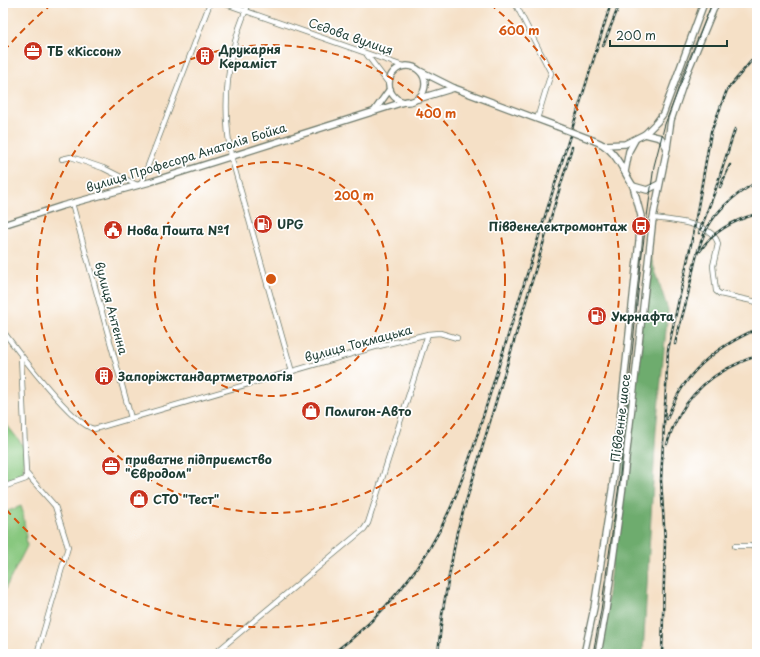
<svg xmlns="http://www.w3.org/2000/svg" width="760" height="657" font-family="'Playpen Sans',sans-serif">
<rect width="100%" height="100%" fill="#fff"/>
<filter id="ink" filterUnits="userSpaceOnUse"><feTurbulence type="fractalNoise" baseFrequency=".025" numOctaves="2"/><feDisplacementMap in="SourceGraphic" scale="8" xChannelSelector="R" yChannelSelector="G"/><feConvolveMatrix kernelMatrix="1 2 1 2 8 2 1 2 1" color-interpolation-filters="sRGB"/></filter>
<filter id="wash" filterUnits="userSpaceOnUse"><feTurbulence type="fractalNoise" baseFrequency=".012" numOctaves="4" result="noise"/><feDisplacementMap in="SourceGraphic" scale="16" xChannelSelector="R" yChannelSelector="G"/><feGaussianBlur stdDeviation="0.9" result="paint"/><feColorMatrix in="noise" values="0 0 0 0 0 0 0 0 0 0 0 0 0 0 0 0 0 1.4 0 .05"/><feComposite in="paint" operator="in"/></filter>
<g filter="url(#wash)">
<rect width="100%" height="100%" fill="#f5e0c6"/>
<g fill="#88c87f" stroke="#54825a">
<path d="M 3,420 L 25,448 L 23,476 L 3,480 Z"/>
<path d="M 21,506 L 23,512 L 27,546 L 3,593 L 3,513 Z"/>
</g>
<path fill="#6eac6e" stroke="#467451" d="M 649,252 L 668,310 L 656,430 L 643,654 L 598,654 L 606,610 Z"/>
</g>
<g filter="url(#ink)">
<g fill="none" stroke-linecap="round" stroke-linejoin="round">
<g stroke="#6a7667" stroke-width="6">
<g id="minor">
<path d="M 223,3 L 403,66"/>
<path d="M 249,3 C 227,51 222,104 231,156 L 292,372"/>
<path d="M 515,3 L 551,73 L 537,119"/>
<path d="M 367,55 L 389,84"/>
<path d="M 62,159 L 71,157 L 103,168 L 137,185"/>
<path d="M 141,184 L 210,3"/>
<path d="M 72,203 L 131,418"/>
<path d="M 653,218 C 670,220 714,223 718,244 L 713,266 L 716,291 L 720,294 L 757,302"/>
<path d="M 3,331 C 17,350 73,425 94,429 L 375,347 L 428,334 L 440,333 L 457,338"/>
<path d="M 21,356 L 26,473 L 55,506 L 68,547 L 37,654"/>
<path d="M 3,487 L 26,479 L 26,473"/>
<path d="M 735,546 L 757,546"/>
<path d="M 3,594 L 4,594"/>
<path d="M 214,654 L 364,529 L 368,523 L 428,334"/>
</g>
</g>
<g stroke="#6a7667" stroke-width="8">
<g id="major">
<circle cx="407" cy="84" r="18"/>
<path d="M 420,71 L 454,88 L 556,126"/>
<path d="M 418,99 L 454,88"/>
<path d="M 375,110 L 390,89"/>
<path d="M 645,134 L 657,122 L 663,114 L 704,3"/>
<path d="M 595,141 C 616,149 621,168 633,186 L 647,190 L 659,184"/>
<path d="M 605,145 L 625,144 L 645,134 L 661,138 L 667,148"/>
<path d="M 625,172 L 629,151 L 635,140"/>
<path d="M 3,225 L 62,206 L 150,182 L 407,101"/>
<path d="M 584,654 L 594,608 L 613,484 L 639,241 L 641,216 L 633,186"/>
<path d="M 598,654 L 606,610 L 623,486 L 653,218 L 667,148 L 671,120 L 687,73 L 716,3"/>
</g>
</g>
<use href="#minor" stroke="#fff" stroke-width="4.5"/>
<use href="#major" stroke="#fff" stroke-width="5.5"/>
<path stroke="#1f3d34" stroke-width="1" d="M 593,654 L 601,610 L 619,485 L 642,253 L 654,166 L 665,124 L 712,3"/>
<g stroke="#1f3d34" stroke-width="2.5">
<g id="rail">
<path d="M 603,46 L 620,3"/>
<path d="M 720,187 L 730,165"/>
<path d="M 699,233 L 715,191 L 735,129"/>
<path d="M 700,251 C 713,231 734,220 757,214"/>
<path d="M 675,344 C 679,327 684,311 688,294 C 699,239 705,211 757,182"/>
<path d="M 667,419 C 683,373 714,348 757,329"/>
<path d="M 667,444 C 678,406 703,378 739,363 C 745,360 751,357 757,357"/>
<path d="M 332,654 C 383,617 426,565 451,507 C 459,488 466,468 473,449 L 611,3"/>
<path d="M 438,654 L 442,615 L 457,532 L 572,147"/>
<path d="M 662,654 L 665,541 L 661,480 L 668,350 L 693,235 L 711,132 L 727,90 L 757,54"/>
</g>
</g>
<use href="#rail" stroke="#fff" stroke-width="1" stroke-dasharray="3" stroke-linecap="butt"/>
<g stroke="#6a7667" stroke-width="8" stroke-linecap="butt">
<path id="major-bridge" d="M 556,126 L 595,141"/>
</g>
<use href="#major-bridge" stroke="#fff" stroke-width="5.5"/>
</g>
</g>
<g fill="none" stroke="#d45610" stroke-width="2" stroke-dasharray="7 5">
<circle cx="271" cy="279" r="117"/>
<circle cx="271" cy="279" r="234"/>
<path d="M4 51A351 351 0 0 1 52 4M490 4A351 351 0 1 1 4 507"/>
</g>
<defs>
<g id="office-disc" transform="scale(1)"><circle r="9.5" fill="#c8321e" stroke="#fff"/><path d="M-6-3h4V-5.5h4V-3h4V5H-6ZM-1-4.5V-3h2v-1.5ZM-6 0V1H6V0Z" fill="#fff"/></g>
<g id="building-disc" transform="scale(1)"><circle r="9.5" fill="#c8321e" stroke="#fff"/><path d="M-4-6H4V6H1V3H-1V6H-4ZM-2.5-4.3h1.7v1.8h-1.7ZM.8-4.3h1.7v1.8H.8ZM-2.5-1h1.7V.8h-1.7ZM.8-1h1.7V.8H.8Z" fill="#fff"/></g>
<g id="fuel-disc" transform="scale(1)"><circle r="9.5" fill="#c8321e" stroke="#fff"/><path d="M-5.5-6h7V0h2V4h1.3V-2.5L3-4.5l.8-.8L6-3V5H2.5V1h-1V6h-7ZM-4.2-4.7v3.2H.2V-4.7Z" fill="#fff"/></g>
<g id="bus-disc" transform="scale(1)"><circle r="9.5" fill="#c8321e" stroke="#fff"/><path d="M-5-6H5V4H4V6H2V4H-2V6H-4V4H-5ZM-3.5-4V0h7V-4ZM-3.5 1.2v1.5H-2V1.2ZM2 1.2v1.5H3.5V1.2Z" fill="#fff"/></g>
<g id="civic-disc" transform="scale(1)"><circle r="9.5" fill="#c8321e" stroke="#fff"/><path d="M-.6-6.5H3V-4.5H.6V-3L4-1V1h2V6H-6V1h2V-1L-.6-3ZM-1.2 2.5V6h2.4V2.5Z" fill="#fff"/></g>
<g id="shop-disc" transform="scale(1)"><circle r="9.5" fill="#c8321e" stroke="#fff"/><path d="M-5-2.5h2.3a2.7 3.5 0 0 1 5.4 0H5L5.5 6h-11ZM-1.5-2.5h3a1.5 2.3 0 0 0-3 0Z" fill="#fff"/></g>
</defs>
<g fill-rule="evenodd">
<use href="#office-disc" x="33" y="51"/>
<use href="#building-disc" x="205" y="56"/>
<use href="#fuel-disc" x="263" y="224"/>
<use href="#bus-disc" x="641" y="226"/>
<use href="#civic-disc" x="113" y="230"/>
<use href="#fuel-disc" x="597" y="316"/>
<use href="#building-disc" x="104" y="376"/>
<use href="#shop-disc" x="311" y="411"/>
<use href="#office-disc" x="111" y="466"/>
<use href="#shop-disc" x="139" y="499"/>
</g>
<g text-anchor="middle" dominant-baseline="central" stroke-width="3.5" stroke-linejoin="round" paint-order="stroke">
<g font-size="12" fill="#1f3d34" stroke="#fff">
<text transform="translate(351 36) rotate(19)">Сєдова вулиця</text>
<text transform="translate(186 157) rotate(-17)">вулиця Професора Анатолія Бойка</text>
<text transform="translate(112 308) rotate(75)">вулиця Антенна</text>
<text transform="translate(358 343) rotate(-15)">вулиця Токмацька</text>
<text transform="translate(620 418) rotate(-83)">Південне шосе</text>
</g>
<g font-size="12" font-weight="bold" fill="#1f3d34" stroke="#fff" text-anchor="start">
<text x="219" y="49">Друкарня<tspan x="219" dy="14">Кераміст</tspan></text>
<text x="47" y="51">ТБ «Кіссон»</text>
<text x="277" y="224">UPG</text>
<text x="627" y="226" text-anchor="end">Південелектромонтаж</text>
<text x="127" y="230">Нова Пошта №1</text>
<text x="611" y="316">Укрнафта</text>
<text x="118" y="376">Запоріжстандартметрологія</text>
<text x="325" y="411">Полигон-Авто</text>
<text x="125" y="459">приватне підприємство<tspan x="125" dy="14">"Євродом"</tspan></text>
<text x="153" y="499">СТО "Тест"</text>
</g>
</g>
<circle cx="271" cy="279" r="6" fill="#d45610" stroke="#fff" stroke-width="2"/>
<g font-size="12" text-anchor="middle" font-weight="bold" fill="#d45610" stroke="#fff" stroke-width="3.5" stroke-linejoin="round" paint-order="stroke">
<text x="519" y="35">600 m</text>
<text x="436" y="118">400 m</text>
<text x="354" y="200">200 m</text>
</g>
<rect width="760" height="657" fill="none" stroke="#fff" stroke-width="16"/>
<path d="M610 40v6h117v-6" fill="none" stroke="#1f3d34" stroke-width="2"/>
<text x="616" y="40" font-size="12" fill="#1f3d34" stroke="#ffffff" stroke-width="3" paint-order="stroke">200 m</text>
</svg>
